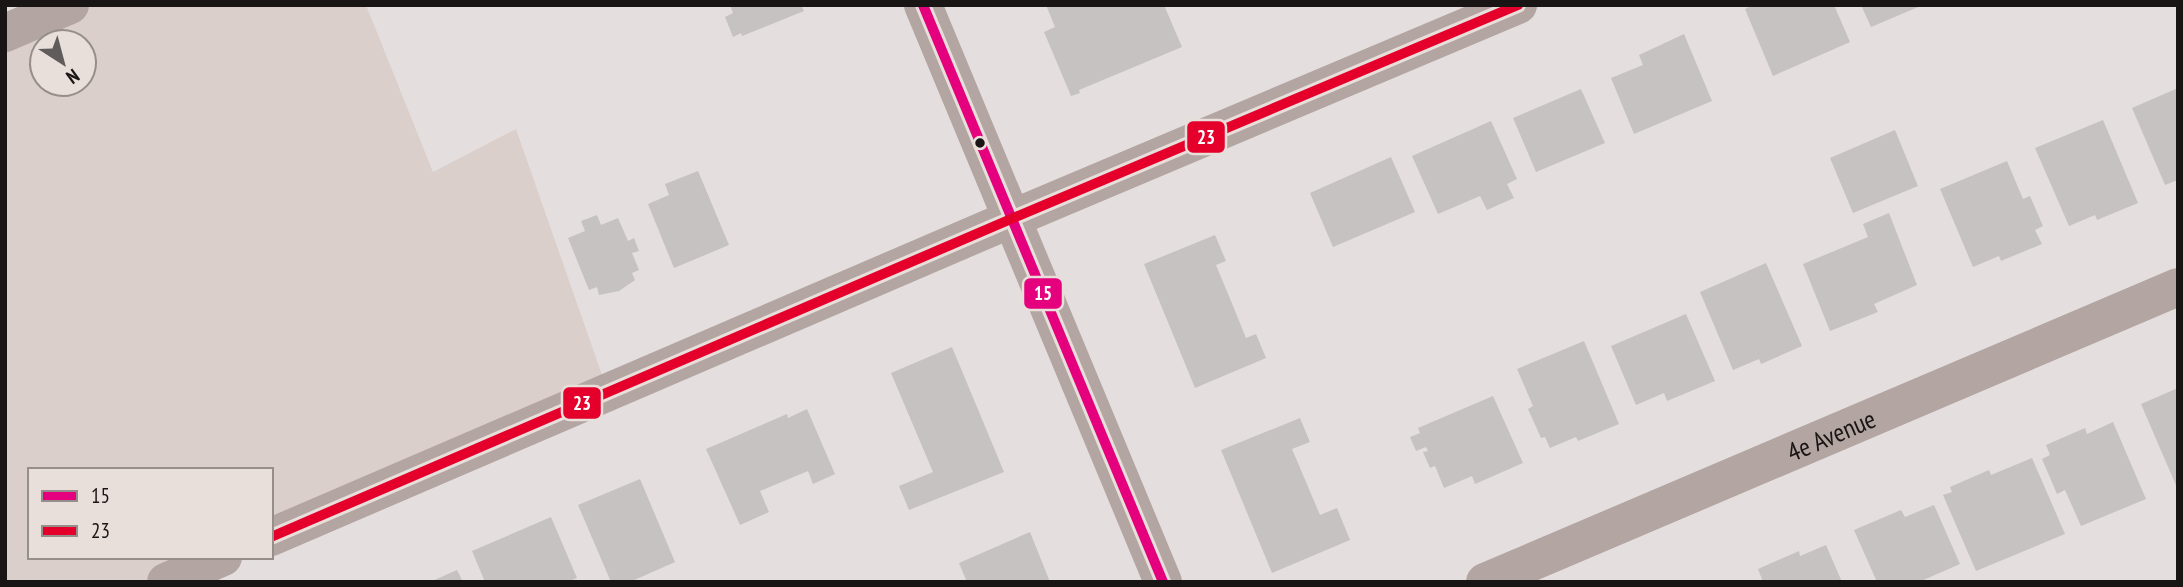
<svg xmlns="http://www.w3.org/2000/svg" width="2183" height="587" font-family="'PT Sans Narrow',sans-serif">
<rect width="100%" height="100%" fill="#e4dfde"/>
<path fill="#dbcfcb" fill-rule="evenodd" d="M 66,5 L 366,5 L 433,172 L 516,129 L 608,392 L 271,537 L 271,470 L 30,470 L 30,557 L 223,557 L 166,582 L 5,582 L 5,31 ZM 42,42 L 84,42 L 84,84 L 42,84 Z"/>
<g fill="#c6c2c1">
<path d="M 730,5 L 801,5 L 804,11 L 742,36 L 741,33 L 733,37 L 725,17 L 733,13 Z"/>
<path d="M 1046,5 L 1164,5 L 1182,47 L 1079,90 L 1080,93 L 1071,96 L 1044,32 L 1055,27 Z"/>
<path d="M 1754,5 L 1834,5 L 1850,42 L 1773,76 L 1745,9 Z"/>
<path d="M 1861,5 L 1923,5 L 1871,27 Z"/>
<path d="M 1684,34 L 1712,101 L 1634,134 L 1611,78 L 1643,65 L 1639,55 Z"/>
<path d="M 2178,88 L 2178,180 L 2165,185 L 2132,108 Z"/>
<path d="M 1581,89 L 1605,143 L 1536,172 L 1513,118 Z"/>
<path d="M 2103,120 L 2138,203 L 2097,220 L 2095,215 L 2069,226 L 2035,148 Z"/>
<path d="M 1491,121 L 1517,179 L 1507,184 L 1514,198 L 1487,210 L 1480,196 L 1438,214 L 1412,156 Z"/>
<path d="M 1895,130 L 1918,186 L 1853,213 L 1830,158 Z"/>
<path d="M 1391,157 L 1415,212 L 1333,247 L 1310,193 Z"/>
<path d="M 2007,161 L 2023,199 L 2030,196 L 2043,226 L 2035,230 L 2042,244 L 2001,261 L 1999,256 L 1973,267 L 1940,189 Z"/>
<path d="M 698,171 L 729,245 L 674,268 L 648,204 L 669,195 L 665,184 Z"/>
<path d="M 1889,213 L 1917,285 L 1874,304 L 1878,312 L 1830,331 L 1803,264 L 1868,237 L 1863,224 Z"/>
<path d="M 597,215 L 601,225 L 618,218 L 628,241 L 634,238 L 639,251 L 632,253 L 639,270 L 632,273 L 635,280 L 619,291 L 599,295 L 597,287 L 589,290 L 568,238 L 585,231 L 581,221 Z"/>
<path d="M 1215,235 L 1226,261 L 1216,265 L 1231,301 L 1246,338 L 1256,334 L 1266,358 L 1195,388 L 1144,264 Z"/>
<path d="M 1766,263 L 1802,346 L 1761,364 L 1759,359 L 1733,370 L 1700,292 Z"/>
<path d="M 1686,314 L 1715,381 L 1667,401 L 1664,393 L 1636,405 L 1611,346 Z"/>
<path d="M 1584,341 L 1619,424 L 1578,441 L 1576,437 L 1550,448 L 1545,437 L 1541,438 L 1528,409 L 1533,406 L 1517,369 Z"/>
<path d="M 952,347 L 1004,472 L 909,510 L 899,486 L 933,472 L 891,373 Z"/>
<path d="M 2178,388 L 2178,490 L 2141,404 Z"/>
<path d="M 1493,396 L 1523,463 L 1475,484 L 1472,476 L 1444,488 L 1435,466 L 1430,468 L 1423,452 L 1428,451 L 1426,447 L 1416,451 L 1410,437 L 1420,433 L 1418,428 Z"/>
<path d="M 807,409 L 835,474 L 813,484 L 808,471 L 760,491 L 769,512 L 740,525 L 706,449 L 787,414 L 788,418 Z"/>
<path d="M 1300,418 L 1310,442 L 1292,449 L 1320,515 L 1337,508 L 1350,540 L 1272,573 L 1221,450 Z"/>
<path d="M 2113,422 L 2146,499 L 2081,526 L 2065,490 L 2057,494 L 2042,459 L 2050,455 L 2046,445 L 2085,428 L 2087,434 Z"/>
<path d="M 2032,458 L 2065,534 L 1976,571 L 1943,495 L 1952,492 L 1950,487 L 1989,470 L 1991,475 Z"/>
<path d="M 640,479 L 675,562 L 630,582 L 611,582 L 578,505 Z"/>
<path d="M 1934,505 L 1960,564 L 1919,582 L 1877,582 L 1854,530 L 1901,510 L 1905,517 Z"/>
<path d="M 551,517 L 577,578 L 567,582 L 485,582 L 472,551 Z"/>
<path d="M 1030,532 L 1050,582 L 967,582 L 959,563 Z"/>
<path d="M 1826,545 L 1842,582 L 1763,582 L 1758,569 L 1799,551 L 1800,556 Z"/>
<path d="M 457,570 L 463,582 L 430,582 Z"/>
</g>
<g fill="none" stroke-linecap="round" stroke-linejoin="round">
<g stroke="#b3a5a1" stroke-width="38">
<path d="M 923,5 L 1163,582"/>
<path d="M 5,33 L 70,5"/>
<path d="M 271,537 L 1011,219 L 1518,5"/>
<path d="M 166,582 L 223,557"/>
<path id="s1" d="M 1485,582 L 2178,287"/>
</g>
<g stroke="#e8deda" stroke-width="16">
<path id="bus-1" d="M 923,5 L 1163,582"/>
</g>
<g stroke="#e8deda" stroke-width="16">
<path id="bus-2" d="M 271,537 L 1011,219 L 1518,5"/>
</g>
<use href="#bus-1" stroke="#e5007d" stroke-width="10"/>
<use href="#bus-2" stroke="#e4002b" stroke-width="10"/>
</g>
<circle fill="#181514" stroke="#e8deda" stroke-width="2.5" cx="980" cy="143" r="6"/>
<g text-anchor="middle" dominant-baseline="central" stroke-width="7" stroke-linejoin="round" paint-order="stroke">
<g font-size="26" fill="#181514" stroke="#e8deda">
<text stroke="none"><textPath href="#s1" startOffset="376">4e Avenue</textPath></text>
</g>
</g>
<g stroke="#e8deda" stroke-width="2.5">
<rect x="1186" y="120" width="40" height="34" rx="7" fill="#e4002b"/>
<rect x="1023" y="277" width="40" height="33" rx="7" fill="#e5007d"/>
<rect x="562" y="386" width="40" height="34" rx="7" fill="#e4002b"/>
</g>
<g font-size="19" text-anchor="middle" font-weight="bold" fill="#fff">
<text x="1206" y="144">23</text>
<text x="1043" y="300">15</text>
<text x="582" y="410">23</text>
</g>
<rect width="2183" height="587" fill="none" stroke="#181514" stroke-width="14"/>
<rect x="28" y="468" width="245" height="91" fill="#e8deda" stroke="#958e8b" stroke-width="2"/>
<rect x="42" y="491" width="35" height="10" fill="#e5007d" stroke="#958e8b" stroke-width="2"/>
<text x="91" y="503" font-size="21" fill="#181514">15</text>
<rect x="42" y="526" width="35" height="10" fill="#e4002b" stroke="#958e8b" stroke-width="2"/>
<text x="91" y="538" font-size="21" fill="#181514">23</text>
<g transform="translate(63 63) rotate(144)"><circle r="33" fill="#e8deda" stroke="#958e8b" stroke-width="2"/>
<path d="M0-5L12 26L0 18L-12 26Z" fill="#5f5c5b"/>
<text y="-10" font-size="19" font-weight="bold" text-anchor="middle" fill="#181514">N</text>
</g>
</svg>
